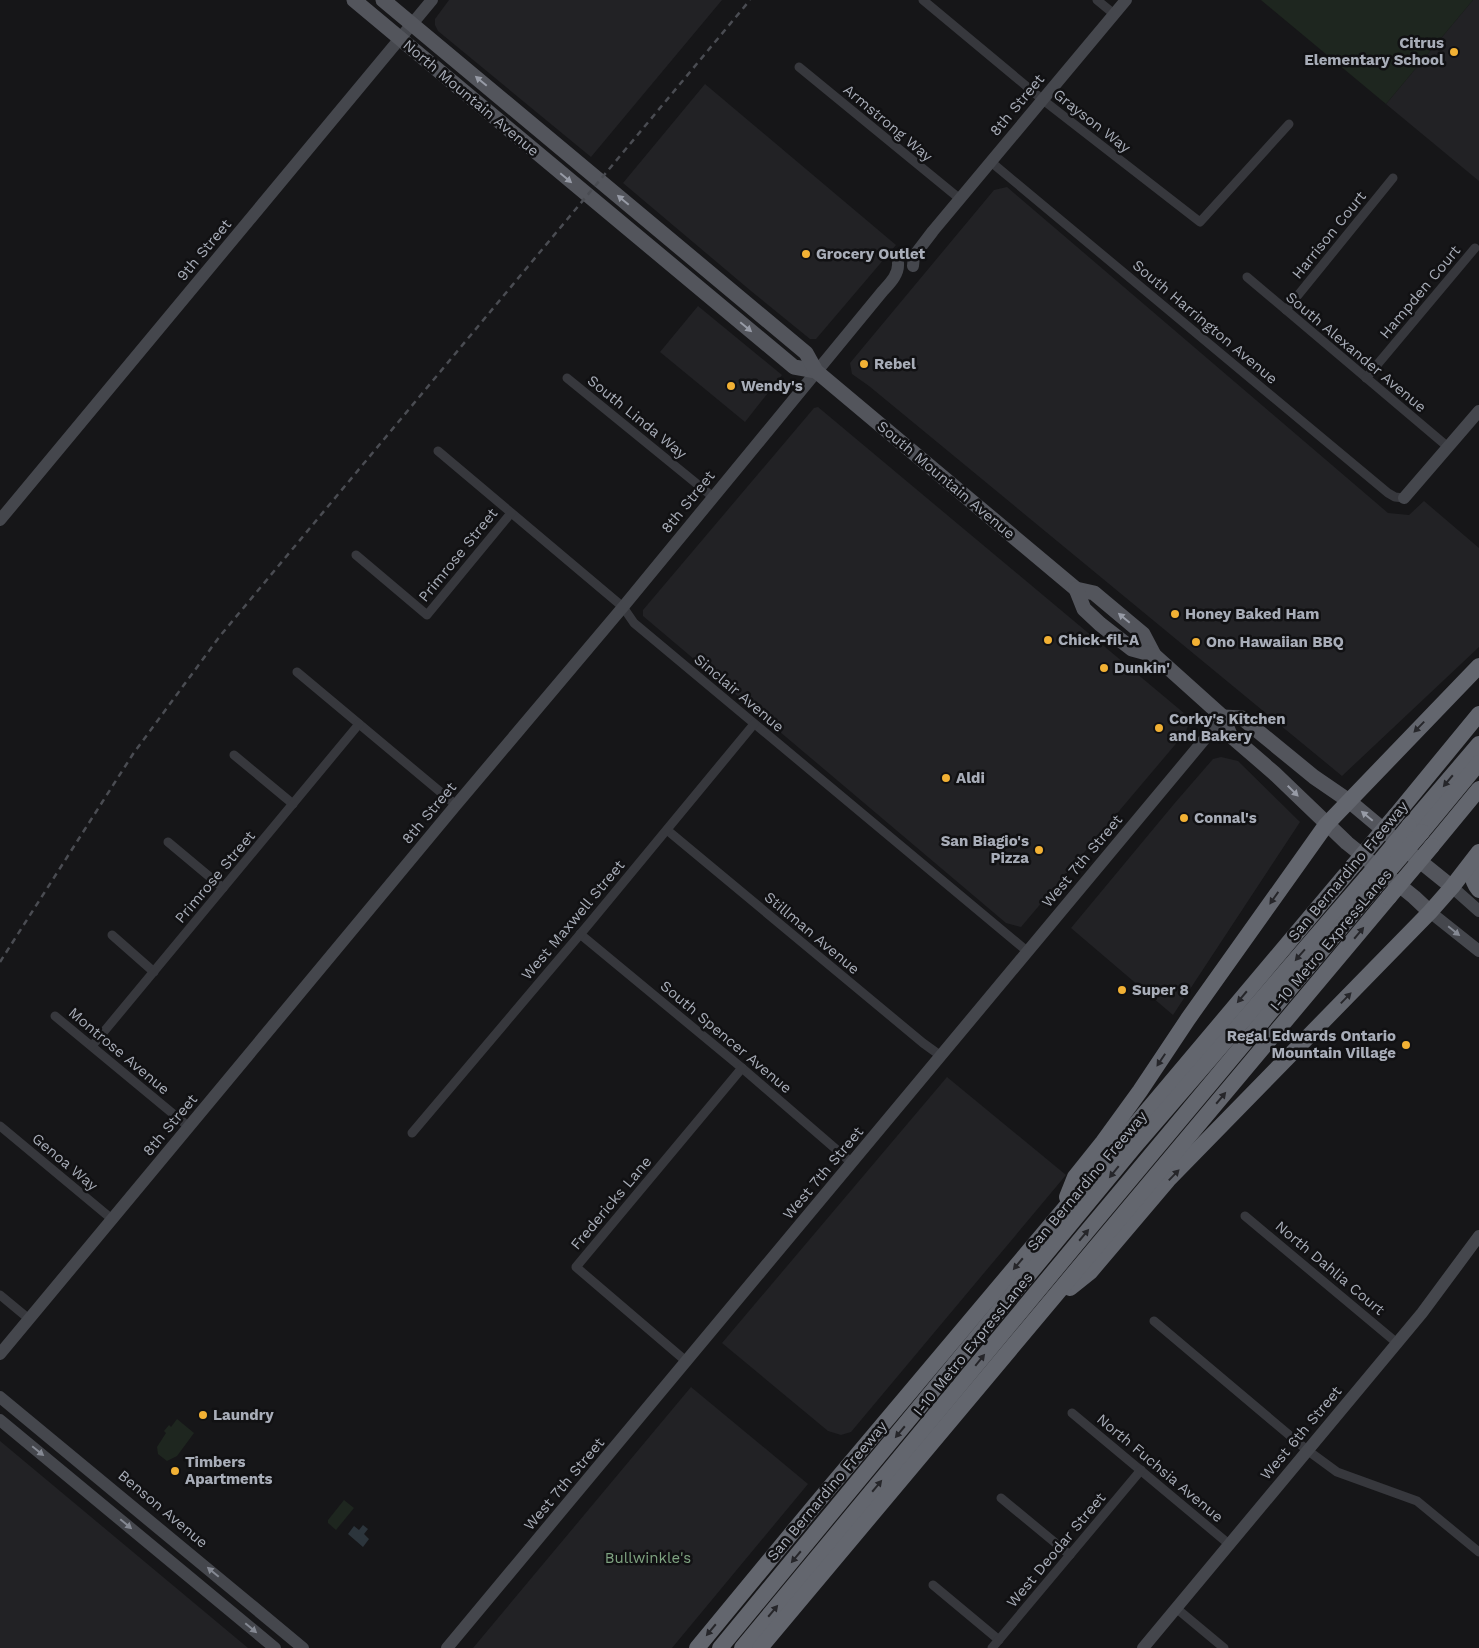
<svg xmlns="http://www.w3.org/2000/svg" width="1479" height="1648" font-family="'Work Sans',sans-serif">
<rect width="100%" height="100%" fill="#161618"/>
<g fill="#222225">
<path d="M 449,0 L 722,0 L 591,157 L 438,31 L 435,25 L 435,19 Z"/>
<path d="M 1473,0 L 1479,0 L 1479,181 L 1386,104 Z"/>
<path d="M 705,84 L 896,245 L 816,339 L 810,339 L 751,291 L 623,183 Z"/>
<path d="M 1007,187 L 1388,513 L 1409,515 L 1424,501 L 1479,548 L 1479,647 L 1342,776 L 869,386 L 852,374 L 850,363 L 994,190 Z"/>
<path d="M 698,306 L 782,375 L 745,422 L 660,352 Z"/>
<path d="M 818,407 L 1191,719 L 1185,733 L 1021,927 L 1006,923 L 643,616 L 643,610 L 814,408 Z"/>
<path d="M 1221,757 L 1238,761 L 1300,822 L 1173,1015 L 1071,928 L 1174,804 L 1213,759 Z"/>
<path d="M 947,1077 L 1066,1175 L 851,1432 L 841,1435 L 828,1431 L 722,1343 Z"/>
<path d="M 691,1387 L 808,1484 L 672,1648 L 473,1648 Z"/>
<path d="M 0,1441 L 248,1648 L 0,1648 Z"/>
</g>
<g fill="#1e261f">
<path d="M 1261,0 L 1473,0 L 1386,104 Z"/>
<path d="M 177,1419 L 194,1433 L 177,1456 L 167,1461 L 158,1454 L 157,1447 L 166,1433 L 164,1431 L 169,1425 L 171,1427 Z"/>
<path d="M 344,1500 L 354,1508 L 336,1530 L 328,1523 L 328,1520 Z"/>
</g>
<path fill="#2c353c" d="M 363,1525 L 368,1529 L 364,1534 L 369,1539 L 363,1547 L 348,1534 L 354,1526 L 359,1530 Z"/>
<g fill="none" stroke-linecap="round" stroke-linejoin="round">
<g stroke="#37383d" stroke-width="9">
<path d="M 923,0 L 1043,100 L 1200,222 L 1289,124"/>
<path d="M 1097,0 L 1114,14"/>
<path d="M 799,67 L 960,199"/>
<path d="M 991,162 L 1388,493 L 1395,497 L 1404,498"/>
<path d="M 1247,277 L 1448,447"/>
<path d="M 1286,310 L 1393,178"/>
<path d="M 567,378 L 713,497"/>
<path d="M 1366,378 L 1475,248"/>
<path d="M 438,451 L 623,607 L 634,623 L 1028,952"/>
<path d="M 356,555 L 427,615 L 511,513"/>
<path d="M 297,672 L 456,805"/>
<path d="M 234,755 L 293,804"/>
<path d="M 667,830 L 923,1043 L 941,1056"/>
<path d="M 168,842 L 223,888"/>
<path d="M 580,934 L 742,1068 L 852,1163"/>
<path d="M 112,935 L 154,972"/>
<path d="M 55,1016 L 189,1127"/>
<path d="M 92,1046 L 359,724"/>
<path d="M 0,1126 L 113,1220"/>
<path d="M 412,1133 L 588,925 L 754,724"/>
<path d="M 1245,1216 L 1397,1343"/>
<path d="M 0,1295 L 29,1319"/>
<path d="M 1154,1321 L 1307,1450 L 1337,1472 L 1417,1501 L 1479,1552"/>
<path d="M 687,1362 L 576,1267 L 742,1068"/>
<path d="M 1072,1413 L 1230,1545"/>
<path d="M 1001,1498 L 1070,1555"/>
<path d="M 933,1585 L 999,1640"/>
<path d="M 1176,1608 L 1224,1648"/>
<path d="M 992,1648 L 1141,1470"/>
</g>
<g stroke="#45474d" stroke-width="12">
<path d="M 913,266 L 914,256 L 933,231 L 1126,0"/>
<path d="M 1404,498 L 1479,411"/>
<path d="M 0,520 L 432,0"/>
<path d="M 1452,887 L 1479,911"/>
<path d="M 1430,912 L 1479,951"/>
<path d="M 0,1354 L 456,805 L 623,607 L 882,292 C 889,284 899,275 898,263"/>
<path d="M 0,1397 L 303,1648"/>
<path d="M 0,1420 L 275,1648"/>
<path d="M 447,1648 L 1223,717"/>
<path d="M 1143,1648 L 1422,1313 L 1479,1236"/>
</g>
<g stroke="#53555c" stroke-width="15">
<path d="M 354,0 L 794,367 L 816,371"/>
<path d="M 383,0 L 806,353 L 816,371 L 1076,589 L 1094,593 L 1143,634 L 1154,655 L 1223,717 L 1230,735 L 1274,773 L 1347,843 L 1414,897 L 1430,912"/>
<path d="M 1076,589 L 1084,609 L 1100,624 L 1132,649 L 1154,655"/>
<path d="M 1223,717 L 1242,718 L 1314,777 L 1349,801 L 1392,837"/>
<path d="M 1411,854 L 1452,887"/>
</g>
<g stroke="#63666e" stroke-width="16">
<path d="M 1396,815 L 1479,714"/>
<path d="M 1409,826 L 1479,744"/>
<path d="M 1422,832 L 1479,763"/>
<path d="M 1432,846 L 1479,789"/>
<path d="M 1477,857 C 1473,870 1469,878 1479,890"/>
<path d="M 1067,1197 L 1075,1177 L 1103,1142 L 1140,1091 L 1188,1019 L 1326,825 L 1479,666"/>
<path d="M 1070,1288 L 1090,1272 L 1168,1180 L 1430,912 L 1452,887 L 1479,852"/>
<path d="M 697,1648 L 815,1505 L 1353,866"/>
<path d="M 720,1648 L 1135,1146 L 1366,878"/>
<path d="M 742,1648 L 1089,1229 L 1375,887"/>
<path d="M 760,1648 L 1389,897"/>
</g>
<path stroke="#4a4c52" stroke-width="2.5" stroke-dasharray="6 5" stroke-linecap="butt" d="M 0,962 L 133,754 L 220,636 L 750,0"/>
<g stroke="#63666e" stroke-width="16">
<path d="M 1353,866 L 1396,815"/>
<path d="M 1366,878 L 1409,826"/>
<path d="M 1375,887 L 1422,832"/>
<path d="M 1389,897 L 1432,846"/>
</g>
</g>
<defs><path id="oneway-solid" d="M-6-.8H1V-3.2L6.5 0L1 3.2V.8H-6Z" transform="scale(1.25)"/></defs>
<g fill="#979ba6">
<use href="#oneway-solid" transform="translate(481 81) rotate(-140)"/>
<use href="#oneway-solid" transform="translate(566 178) rotate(40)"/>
<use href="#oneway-solid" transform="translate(623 200) rotate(-140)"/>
<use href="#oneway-solid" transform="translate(746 327) rotate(40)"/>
<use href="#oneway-solid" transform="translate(1124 618) rotate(-140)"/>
<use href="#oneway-solid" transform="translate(1293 791) rotate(45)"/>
<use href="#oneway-solid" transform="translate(1367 816) rotate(-140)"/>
</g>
<g fill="#26262a">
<use href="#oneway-solid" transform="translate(1419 727) rotate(134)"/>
<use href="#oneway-solid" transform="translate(1448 781) rotate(130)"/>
<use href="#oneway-solid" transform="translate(1274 898) rotate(125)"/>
<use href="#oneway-solid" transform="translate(1359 933) rotate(-50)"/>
<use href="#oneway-solid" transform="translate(1300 955) rotate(131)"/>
<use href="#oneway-solid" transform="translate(1242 997) rotate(130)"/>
<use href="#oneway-solid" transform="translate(1346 998) rotate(-46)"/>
<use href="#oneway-solid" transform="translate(1161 1060) rotate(124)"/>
<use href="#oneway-solid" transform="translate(1221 1098) rotate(-50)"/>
<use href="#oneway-solid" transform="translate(1114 1172) rotate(129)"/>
<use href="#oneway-solid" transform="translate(1174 1175) rotate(-46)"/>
<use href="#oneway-solid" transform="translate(1084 1235) rotate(-50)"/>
<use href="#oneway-solid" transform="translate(1018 1264) rotate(130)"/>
<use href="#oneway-solid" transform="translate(980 1360) rotate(-51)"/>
<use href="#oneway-solid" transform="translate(900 1432) rotate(130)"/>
<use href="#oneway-solid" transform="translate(877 1486) rotate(-50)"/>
<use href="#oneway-solid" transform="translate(796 1557) rotate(130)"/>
<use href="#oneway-solid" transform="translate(773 1611) rotate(-50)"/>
<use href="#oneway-solid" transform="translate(711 1630) rotate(130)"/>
</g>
<g fill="#858993">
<use href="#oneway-solid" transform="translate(1454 931) rotate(39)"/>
<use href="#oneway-solid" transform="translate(38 1451) rotate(39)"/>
<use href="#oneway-solid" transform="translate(126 1524) rotate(40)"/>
<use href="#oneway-solid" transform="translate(213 1572) rotate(-140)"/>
<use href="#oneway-solid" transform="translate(251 1628) rotate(40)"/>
</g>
<g fill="#f2b134" stroke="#111113" stroke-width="2">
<circle cx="1454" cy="52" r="5"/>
<circle cx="806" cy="254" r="5"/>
<circle cx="864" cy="364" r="5"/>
<circle cx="731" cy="386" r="5"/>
<circle cx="1175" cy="614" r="5"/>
<circle cx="1048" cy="640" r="5"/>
<circle cx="1196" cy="642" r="5"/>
<circle cx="1104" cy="668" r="5"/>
<circle cx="1159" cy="728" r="5"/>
<circle cx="946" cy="778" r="5"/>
<circle cx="1184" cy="818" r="5"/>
<circle cx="1039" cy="850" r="5"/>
<circle cx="1122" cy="990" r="5"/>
<circle cx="1406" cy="1045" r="5"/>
<circle cx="203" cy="1415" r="5"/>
<circle cx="175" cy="1471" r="5"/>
</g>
<g text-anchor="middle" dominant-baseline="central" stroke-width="5" stroke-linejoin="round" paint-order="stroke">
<g font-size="15" font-weight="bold" fill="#a8adb8" stroke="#111113" text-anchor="start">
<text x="1444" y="43" text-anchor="end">Citrus<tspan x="1444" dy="17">Elementary School</tspan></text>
<text x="816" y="254">Grocery Outlet</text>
<text x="874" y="364">Rebel</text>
<text x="741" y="386">Wendy's</text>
<text x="1185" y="614">Honey Baked Ham</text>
<text x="1058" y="640">Chick-fil-A</text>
<text x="1206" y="642">Ono Hawaiian BBQ</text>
<text x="1114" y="668">Dunkin'</text>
<text x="1169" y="719">Corky's Kitchen<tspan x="1169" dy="17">and Bakery</tspan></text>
<text x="956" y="778">Aldi</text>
<text x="1194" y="818">Connal's</text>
<text x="1029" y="841" text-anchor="end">San Biagio's<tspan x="1029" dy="17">Pizza</tspan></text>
<text x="1132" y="990">Super 8</text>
<text x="1396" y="1036" text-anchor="end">Regal Edwards Ontario<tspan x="1396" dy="17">Mountain Village</tspan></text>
<text x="213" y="1415">Laundry</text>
<text x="185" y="1462">Timbers<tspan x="185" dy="17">Apartments</tspan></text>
</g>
<g font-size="15" fill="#a8adb8" stroke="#111113">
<text transform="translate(471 98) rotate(40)">North Mountain Avenue</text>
<text transform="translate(1017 105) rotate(-50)">8th Street</text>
<text transform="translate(1092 121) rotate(38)">Grayson Way</text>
<text transform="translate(888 123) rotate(40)">Armstrong Way</text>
<text transform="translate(1329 235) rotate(-51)">Harrison Court</text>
<text transform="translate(204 250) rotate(-50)">9th Street</text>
<text transform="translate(1420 292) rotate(-50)">Hampden Court</text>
<text transform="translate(1205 322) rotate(40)">South Harrington Avenue</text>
<text transform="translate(1356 352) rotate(40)">South Alexander Avenue</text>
<text transform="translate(637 417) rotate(39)">South Linda Way</text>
<text transform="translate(946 480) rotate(40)">South Mountain Avenue</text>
<text transform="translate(688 502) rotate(-51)">8th Street</text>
<text transform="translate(458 555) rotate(-51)">Primrose Street</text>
<text transform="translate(739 693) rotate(40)">Sinclair Avenue</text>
<text transform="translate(429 813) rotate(-50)">8th Street</text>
<text transform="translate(1082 861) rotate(-50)">West 7th Street</text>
<text transform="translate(1348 871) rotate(-50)">San Bernardino Freeway</text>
<text transform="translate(215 877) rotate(-50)">Primrose Street</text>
<text transform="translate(573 920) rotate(-50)">West Maxwell Street</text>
<text transform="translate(812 933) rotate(40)">Stillman Avenue</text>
<text transform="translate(1331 940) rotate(-50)">I-10 Metro ExpressLanes</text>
<text transform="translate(726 1037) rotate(40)">South Spencer Avenue</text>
<text transform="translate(119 1051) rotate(40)">Montrose Avenue</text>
<text transform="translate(170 1125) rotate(-50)">8th Street</text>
<text transform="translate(65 1162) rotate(40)">Genoa Way</text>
<text transform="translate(823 1173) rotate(-50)">West 7th Street</text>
<text transform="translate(1087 1181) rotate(-50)">San Bernardino Freeway</text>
<text transform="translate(611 1203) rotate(-50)">Fredericks Lane</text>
<text transform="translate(1330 1268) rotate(40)">North Dahlia Court</text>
<text transform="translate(973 1344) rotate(-51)">I-10 Metro ExpressLanes</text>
<text transform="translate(1301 1433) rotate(-50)">West 6th Street</text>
<text transform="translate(1160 1468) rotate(40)">North Fuchsia Avenue</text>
<text transform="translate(564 1484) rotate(-50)">West 7th Street</text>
<text transform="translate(827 1491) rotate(-50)">San Bernardino Freeway</text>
<text transform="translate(163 1509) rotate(40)">Benson Avenue</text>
<text transform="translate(1056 1550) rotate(-50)">West Deodar Street</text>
</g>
<g font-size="15" fill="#7fa381" stroke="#111113">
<text x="648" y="1558">Bullwinkle's</text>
</g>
</g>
</svg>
